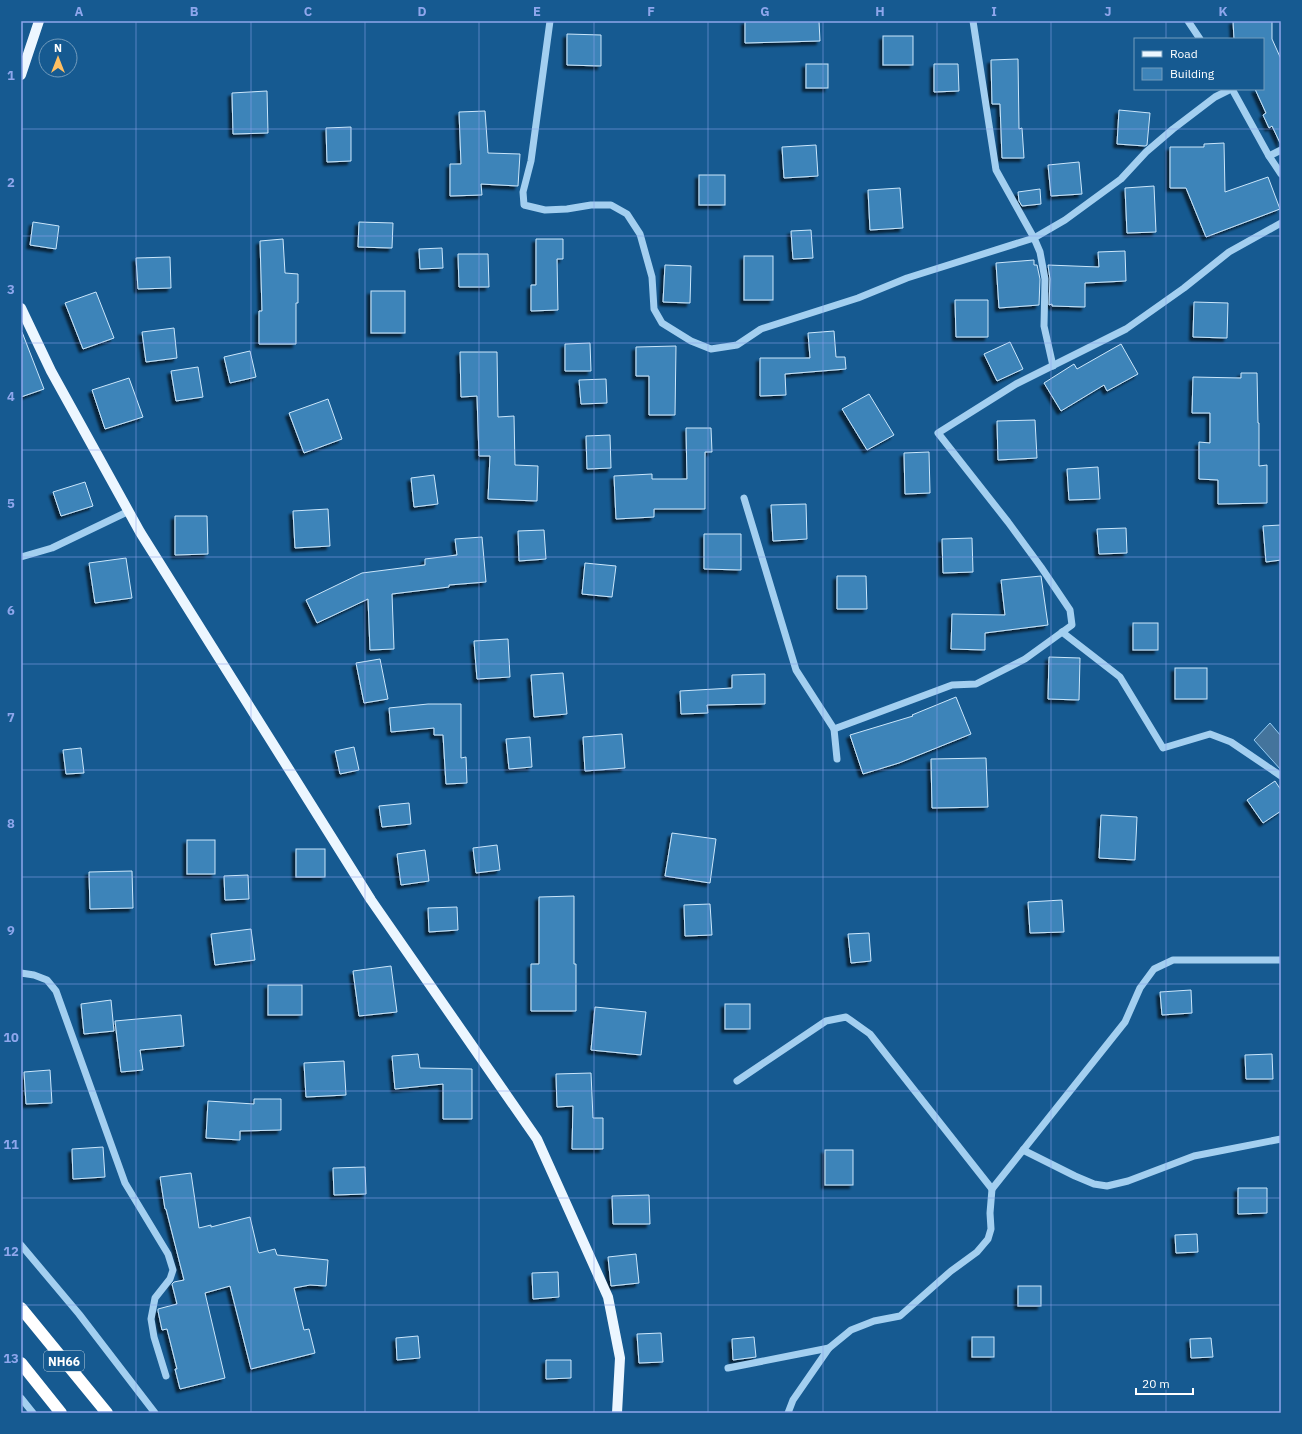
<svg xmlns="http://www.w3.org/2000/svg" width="1302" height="1434" font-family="'IBM Plex Sans',sans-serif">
<defs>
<filter id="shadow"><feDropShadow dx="-3.5" dy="3.5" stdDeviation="1" flood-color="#0009"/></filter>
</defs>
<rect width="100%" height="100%" fill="#165a91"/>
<path fill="#44749c" stroke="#96ccf3" d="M 1270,723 L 1281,736 L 1281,770 L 1254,740 Z"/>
<g fill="#3e84b9" stroke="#cae6fb" filter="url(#shadow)">
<path d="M 745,21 L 819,21 L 820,41 L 745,43 Z"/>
<path d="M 1233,21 L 1272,21 L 1272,39 L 1281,59 L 1281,145 L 1272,126 L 1269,128 L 1263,115 L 1266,113 L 1255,89 L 1263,89 L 1263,39 L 1234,39 Z"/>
<path d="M 567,34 L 601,35 L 601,66 L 567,65 Z"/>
<rect x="883" y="36" width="30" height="29"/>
<path d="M 1018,59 L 1019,129 L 1022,128 L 1024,158 L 1002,158 L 1000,104 L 992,104 L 991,60 Z"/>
<rect x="806" y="64" width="22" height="24"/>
<path d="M 934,64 L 958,64 L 959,91 L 934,92 Z"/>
<path d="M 267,91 L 268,133 L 233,134 L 232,93 Z"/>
<path d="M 1119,110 L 1150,113 L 1147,145 L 1145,146 L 1117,144 Z"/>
<path d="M 485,111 L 488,153 L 520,154 L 518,186 L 481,184 L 482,195 L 450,196 L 450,164 L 461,164 L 459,112 Z"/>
<path d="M 351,127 L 351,161 L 327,162 L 326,128 Z"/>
<path d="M 1224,143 L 1225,192 L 1268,177 L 1280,209 L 1206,237 L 1186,188 L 1170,188 L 1170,147 L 1204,147 L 1204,144 Z"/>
<path d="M 816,145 L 818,176 L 784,178 L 782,147 Z"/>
<path d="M 1079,162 L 1082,194 L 1051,196 L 1048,165 Z"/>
<rect x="699" y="175" width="26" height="30"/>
<path d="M 1154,186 L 1156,232 L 1127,233 L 1125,188 Z"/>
<path d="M 900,188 L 903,228 L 870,230 L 868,190 Z"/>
<path d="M 1040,189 L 1041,204 L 1022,206 L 1019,201 L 1018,192 Z"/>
<path d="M 33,222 L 59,226 L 56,249 L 30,245 Z"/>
<path d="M 359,222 L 393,223 L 392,248 L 358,247 Z"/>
<path d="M 811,230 L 813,258 L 793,259 L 791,231 Z"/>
<path d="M 283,239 L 285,273 L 298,274 L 298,303 L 296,303 L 296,344 L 259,344 L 259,311 L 262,311 L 260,241 Z"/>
<path d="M 536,239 L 563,239 L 563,259 L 557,259 L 558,310 L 531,311 L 531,285 L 536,285 Z"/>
<path d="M 442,248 L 443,268 L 420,269 L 419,249 Z"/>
<path d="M 1125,251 L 1126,281 L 1085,283 L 1085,307 L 1052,306 L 1052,304 L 1049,305 L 1050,279 L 1048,265 L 1099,267 L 1098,252 Z"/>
<path d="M 458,254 L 488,254 L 489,287 L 459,287 Z"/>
<rect x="744" y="256" width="29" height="44"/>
<path d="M 170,257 L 171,288 L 138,289 L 136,258 Z"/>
<path d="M 1034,260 L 1034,265 L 1037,265 L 1040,279 L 1039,305 L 999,308 L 996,263 Z"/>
<path d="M 665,265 L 691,266 L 690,303 L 663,302 Z"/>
<rect x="371" y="291" width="34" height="42"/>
<path d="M 96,292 L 114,338 L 83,349 L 65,303 Z"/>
<path d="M 955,300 L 988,300 L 988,337 L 956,337 Z"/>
<path d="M 1194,302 L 1228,303 L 1227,338 L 1193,337 Z"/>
<path d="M 174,328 L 177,358 L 146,362 L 142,332 Z"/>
<path d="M 834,331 L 836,357 L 845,357 L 846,369 L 785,374 L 786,395 L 760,396 L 760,358 L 810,358 L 808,333 Z"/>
<path d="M 22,332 L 44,389 L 21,397 L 21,333 Z"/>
<path d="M 1010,342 L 1023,369 L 997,381 L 984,354 Z"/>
<path d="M 590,343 L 591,371 L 565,371 L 565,344 Z"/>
<path d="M 1121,344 L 1138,374 L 1107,391 L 1104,385 L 1061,411 L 1044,383 L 1074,364 L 1077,369 Z"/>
<path d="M 676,346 L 675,415 L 649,415 L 649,376 L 636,376 L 636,347 Z"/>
<path d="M 250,351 L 256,377 L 230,383 L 224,357 Z"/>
<path d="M 460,352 L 497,352 L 498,417 L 514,416 L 515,465 L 538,466 L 537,501 L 488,499 L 490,456 L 479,456 L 477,396 L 461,397 Z"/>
<path d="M 198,367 L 203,397 L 176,401 L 171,371 Z"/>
<path d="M 1241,373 L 1257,373 L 1258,423 L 1259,423 L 1259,466 L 1267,465 L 1267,503 L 1218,504 L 1218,480 L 1199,479 L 1199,442 L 1210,443 L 1210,413 L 1192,413 L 1193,377 L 1241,378 Z"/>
<path d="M 129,378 L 143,417 L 105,429 L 92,390 Z"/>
<path d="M 606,379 L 607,403 L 581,404 L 579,380 Z"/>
<path d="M 869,394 L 894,435 L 867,450 L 842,409 Z"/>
<path d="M 328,399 L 342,439 L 304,453 L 289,413 Z"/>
<path d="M 1035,420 L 1037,458 L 998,460 L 997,421 Z"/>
<path d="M 686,428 L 711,428 L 712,452 L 705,452 L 705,509 L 654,509 L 654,517 L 616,519 L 614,476 L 652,474 L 652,479 L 687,479 Z"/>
<path d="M 610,435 L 611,468 L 587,469 L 586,436 Z"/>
<path d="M 929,452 L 930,493 L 905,494 L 904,453 Z"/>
<path d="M 1098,467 L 1100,499 L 1069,500 L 1067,469 Z"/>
<path d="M 434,475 L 438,504 L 414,507 L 411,478 Z"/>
<path d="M 85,482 L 93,506 L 61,516 L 53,492 Z"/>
<path d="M 806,504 L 807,539 L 773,541 L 771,505 Z"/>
<path d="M 328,509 L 330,546 L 295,548 L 293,511 Z"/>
<path d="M 175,516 L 207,516 L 208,554 L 175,555 Z"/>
<path d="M 1281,525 L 1281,560 L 1266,562 L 1263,526 Z"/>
<path d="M 1126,528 L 1127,553 L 1099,554 L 1097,529 Z"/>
<path d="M 544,530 L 546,559 L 519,561 L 518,531 Z"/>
<path d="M 704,534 L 741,534 L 741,570 L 704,569 Z"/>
<path d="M 482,537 L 486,582 L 449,585 L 449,587 L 392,594 L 394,649 L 370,650 L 368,599 L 317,623 L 306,600 L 362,573 L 425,565 L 425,559 L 457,555 L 455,539 Z"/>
<path d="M 972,538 L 973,572 L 943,573 L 942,539 Z"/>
<path d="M 126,558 L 132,598 L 95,603 L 89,563 Z"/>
<path d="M 585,563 L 616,566 L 612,597 L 582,594 Z"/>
<path d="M 837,576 L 866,576 L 867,609 L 837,609 Z"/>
<path d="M 1041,576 L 1048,625 L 985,633 L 985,650 L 951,649 L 952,614 L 1005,615 L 1001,580 Z"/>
<rect x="1133" y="623" width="25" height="27"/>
<path d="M 508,639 L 510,677 L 477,679 L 474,641 Z"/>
<path d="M 1049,657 L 1080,658 L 1079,700 L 1048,699 Z"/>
<path d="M 380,659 L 388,699 L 364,703 L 356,663 Z"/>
<rect x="1175" y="668" width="32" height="31"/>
<path d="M 563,673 L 567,714 L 534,717 L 531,675 Z"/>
<path d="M 765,674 L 765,704 L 707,705 L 708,713 L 681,714 L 680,691 L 732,688 L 732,675 Z"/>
<path d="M 956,697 L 971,734 L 899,763 L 863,774 L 850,735 L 913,716 L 912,715 Z"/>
<path d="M 428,704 L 461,704 L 461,758 L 466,757 L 467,783 L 446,784 L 443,735 L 434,735 L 434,728 L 391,732 L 389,708 Z"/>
<path d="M 622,734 L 625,768 L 585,771 L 583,737 Z"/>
<path d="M 530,737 L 532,767 L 509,769 L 506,739 Z"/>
<path d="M 354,747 L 359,770 L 340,774 L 335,751 Z"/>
<path d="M 81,748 L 84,773 L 66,774 L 63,750 Z"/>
<path d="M 986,758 L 988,807 L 932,808 L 931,759 Z"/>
<path d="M 1275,781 L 1281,790 L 1281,811 L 1263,823 L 1247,800 Z"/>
<path d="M 409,803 L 411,824 L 382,827 L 379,806 Z"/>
<path d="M 1101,815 L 1137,817 L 1135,860 L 1099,858 Z"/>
<path d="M 672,833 L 716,839 L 710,883 L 665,876 Z"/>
<rect x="187" y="840" width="28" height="34"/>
<path d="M 497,845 L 500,870 L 476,873 L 473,848 Z"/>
<rect x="296" y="849" width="29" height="28"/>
<path d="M 425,850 L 429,881 L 401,885 L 397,854 Z"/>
<path d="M 132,871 L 133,908 L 90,909 L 89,872 Z"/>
<path d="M 248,875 L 249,899 L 225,900 L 224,876 Z"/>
<path d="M 574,896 L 574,964 L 576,964 L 576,1011 L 531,1011 L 531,964 L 539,964 L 539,897 Z"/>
<path d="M 1062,900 L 1064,932 L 1030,933 L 1028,902 Z"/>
<path d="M 710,904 L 712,935 L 685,936 L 684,905 Z"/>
<path d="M 457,907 L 458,930 L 429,932 L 428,908 Z"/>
<path d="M 251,929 L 255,960 L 215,965 L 211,934 Z"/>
<path d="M 869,933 L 871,961 L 851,963 L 848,934 Z"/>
<path d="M 391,966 L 397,1012 L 359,1016 L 353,971 Z"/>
<rect x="268" y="985" width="34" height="30"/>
<path d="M 1191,990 L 1192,1013 L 1162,1015 L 1160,992 Z"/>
<path d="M 111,1000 L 114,1031 L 84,1034 L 81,1004 Z"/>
<rect x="725" y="1004" width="25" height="25"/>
<path d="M 595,1007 L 646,1012 L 641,1055 L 591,1050 Z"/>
<path d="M 181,1015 L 184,1046 L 140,1050 L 143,1070 L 121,1072 L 115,1021 Z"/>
<path d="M 418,1054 L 420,1068 L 472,1069 L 472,1119 L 443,1119 L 443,1084 L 395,1089 L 392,1056 Z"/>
<path d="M 1272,1054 L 1273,1079 L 1246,1079 L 1245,1055 Z"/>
<path d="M 344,1061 L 346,1095 L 306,1097 L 304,1063 Z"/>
<path d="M 50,1070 L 52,1103 L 26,1104 L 24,1072 Z"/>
<path d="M 591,1073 L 593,1118 L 603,1118 L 603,1149 L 572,1149 L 573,1106 L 557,1107 L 556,1074 Z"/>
<path d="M 254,1099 L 281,1099 L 281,1130 L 240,1131 L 240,1140 L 206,1138 L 208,1101 L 254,1104 Z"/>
<path d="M 103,1147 L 105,1177 L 73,1179 L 72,1149 Z"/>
<rect x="825" y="1150" width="28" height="35"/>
<path d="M 365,1167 L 366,1194 L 334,1195 L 333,1168 Z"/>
<path d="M 191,1173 L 199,1228 L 211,1225 L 211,1227 L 250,1217 L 258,1251 L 259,1253 L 275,1249 L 277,1255 L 328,1260 L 326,1286 L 310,1285 L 294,1288 L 304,1330 L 309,1329 L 315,1353 L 251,1369 L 230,1286 L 205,1293 L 225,1378 L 180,1389 L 175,1369 L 177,1369 L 167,1329 L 162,1330 L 158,1311 L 158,1309 L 177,1304 L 172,1284 L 174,1282 L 184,1280 L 166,1209 L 165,1209 L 160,1177 Z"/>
<path d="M 1238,1188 L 1267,1188 L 1267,1213 L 1238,1214 Z"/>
<path d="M 649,1195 L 650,1224 L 613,1224 L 612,1196 Z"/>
<path d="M 1197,1234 L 1198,1252 L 1176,1253 L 1175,1235 Z"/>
<path d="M 636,1254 L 639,1283 L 611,1286 L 608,1257 Z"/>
<path d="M 558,1272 L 559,1297 L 533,1299 L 532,1273 Z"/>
<rect x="1018" y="1286" width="23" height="20"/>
<path d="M 661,1333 L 663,1362 L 639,1363 L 637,1334 Z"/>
<path d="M 418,1336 L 420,1358 L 397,1360 L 396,1338 Z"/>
<path d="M 754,1337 L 756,1357 L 733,1360 L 732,1339 Z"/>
<rect x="972" y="1337" width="22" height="20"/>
<path d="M 1211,1338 L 1213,1357 L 1191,1358 L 1190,1339 Z"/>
<path d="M 546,1360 L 571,1360 L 571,1378 L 546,1379 Z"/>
</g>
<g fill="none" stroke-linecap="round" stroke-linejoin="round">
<g stroke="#a3cff0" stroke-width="7">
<path d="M 550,21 L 531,161 L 523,192 L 524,205 L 545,210 L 567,209 L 591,205 L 611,205 L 627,214 L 640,234 L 652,277 L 654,309 L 662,323 L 691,341 L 711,349 L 737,345 L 761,329 L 858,298 L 907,278 L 1034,238 L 1065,220 L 1121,179 L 1146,152 L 1173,129 L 1215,97 L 1231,89"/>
<path d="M 973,21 L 996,170 L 1034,238 L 1040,252 L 1045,279 L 1044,326 L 1053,366"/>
<path d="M 1188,21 L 1200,39"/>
<path d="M 1232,89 L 1269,156 L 1281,174"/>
<path d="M 1269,156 L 1281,150"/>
<path d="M 744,498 L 796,670 L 834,729 L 952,685 L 976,684 L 1025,659 L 1072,625 L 1070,610 L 1041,567 L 1008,522 L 938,433 L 1016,384 L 1126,329 L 1184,288 L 1229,252 L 1281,223"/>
<path d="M 21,557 L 52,548 L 129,511"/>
<path d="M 1062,632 L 1120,677 L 1163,748 L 1210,734 L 1231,742 L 1281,776"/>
<path d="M 834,729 L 837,759"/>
<path d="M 21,973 L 34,975 L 47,980 L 56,991 L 125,1183 L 168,1254 L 173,1270 L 170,1279 L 155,1298 L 151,1319 L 154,1337 L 166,1376"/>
<path d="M 737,1081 L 826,1021 L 846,1017 L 870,1034 L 992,1189"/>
<path d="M 1023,1150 L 1075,1176 L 1094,1184 L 1107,1186 L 1128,1181 L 1194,1156 L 1281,1139"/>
<path d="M 21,1245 L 79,1314 L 155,1413"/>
<path d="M 728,1368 L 829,1348 L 851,1330 L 874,1321 L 900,1316 L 951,1271 L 977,1252 L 988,1239 L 991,1229 L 990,1213 L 992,1189 L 1125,1022 L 1140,988 L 1154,969 L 1173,960 L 1281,960"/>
<path d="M 21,1398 L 33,1413"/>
<path d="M 788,1413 L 793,1400 L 829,1348"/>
</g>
<g stroke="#ecf6ff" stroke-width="10">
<path d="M 21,75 L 39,21"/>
<path d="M 21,308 L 51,371 L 140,532 L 371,900 L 537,1139 L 608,1297 L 620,1358 L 617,1413"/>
</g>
<g stroke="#fff" stroke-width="12">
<path d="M 21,1308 L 107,1413"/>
<path d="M 21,1363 L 61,1413"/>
</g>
</g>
<path fill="none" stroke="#8ea6ec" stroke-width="1" stroke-opacity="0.55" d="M 136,21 L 136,1413M 251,21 L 251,1413M 365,21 L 365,1413M 479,21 L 479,1413M 594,21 L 594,1413M 708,21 L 708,1413M 823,21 L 823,1413M 937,21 L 937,1413M 1051,21 L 1051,1413M 1166,21 L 1166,39M 1166,89 L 1166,1413M 21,129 L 1281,129M 21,236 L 1281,236M 21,343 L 1281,343M 21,450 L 1281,450M 21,557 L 1281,557M 21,664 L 1281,664M 21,770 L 1281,770M 21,877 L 1281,877M 21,984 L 1281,984M 21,1091 L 1281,1091M 21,1198 L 1281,1198M 21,1305 L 1281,1305"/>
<g text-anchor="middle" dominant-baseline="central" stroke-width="3" stroke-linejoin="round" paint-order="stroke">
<rect fill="#165a91" stroke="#b9cede" stroke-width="1" x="44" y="1351" width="40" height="20" rx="3"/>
<g font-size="12" font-weight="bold" fill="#fff">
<text x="64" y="1361">NH66</text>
</g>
</g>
<rect width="1302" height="1434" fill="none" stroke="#165a91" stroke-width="44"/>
<rect x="1134" y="38" width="130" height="52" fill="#165a91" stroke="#739cbd"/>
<rect x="1142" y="51" width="20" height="6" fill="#ecf6ff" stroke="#739cbd"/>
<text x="1170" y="58" font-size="12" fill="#ffffff">Road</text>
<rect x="1142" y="68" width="20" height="12" fill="#3e84b9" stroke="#739cbd"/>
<text x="1170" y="78" font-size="12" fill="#ffffff">Building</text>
<g transform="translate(58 58)"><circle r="19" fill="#165a91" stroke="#739cbd"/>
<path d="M0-3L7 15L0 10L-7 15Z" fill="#ffbf62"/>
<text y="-6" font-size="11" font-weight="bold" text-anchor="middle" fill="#ffffff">N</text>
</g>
<path d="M1136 1388v6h57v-6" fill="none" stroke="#ffffff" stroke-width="2"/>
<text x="1142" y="1388" font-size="12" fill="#ffffff" stroke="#165a91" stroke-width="3" paint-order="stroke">20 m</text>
<rect x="22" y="22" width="1258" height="1390" fill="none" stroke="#8ea6ec" stroke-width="1.5"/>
<g font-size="13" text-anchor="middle" font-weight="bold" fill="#8ea6ec">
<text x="79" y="16">A</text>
<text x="194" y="16">B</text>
<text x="308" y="16">C</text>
<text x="422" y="16">D</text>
<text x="537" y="16">E</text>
<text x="651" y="16">F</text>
<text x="765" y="16">G</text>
<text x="880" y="16">H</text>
<text x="994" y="16">I</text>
<text x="1108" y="16">J</text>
<text x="1223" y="16">K</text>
<text x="11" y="80">1</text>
<text x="11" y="187">2</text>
<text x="11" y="294">3</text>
<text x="11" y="401">4</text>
<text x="11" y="508">5</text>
<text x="11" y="615">6</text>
<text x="11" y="722">7</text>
<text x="11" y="828">8</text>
<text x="11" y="935">9</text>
<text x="11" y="1042">10</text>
<text x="11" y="1149">11</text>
<text x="11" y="1256">12</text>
<text x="11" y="1363">13</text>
</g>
</svg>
